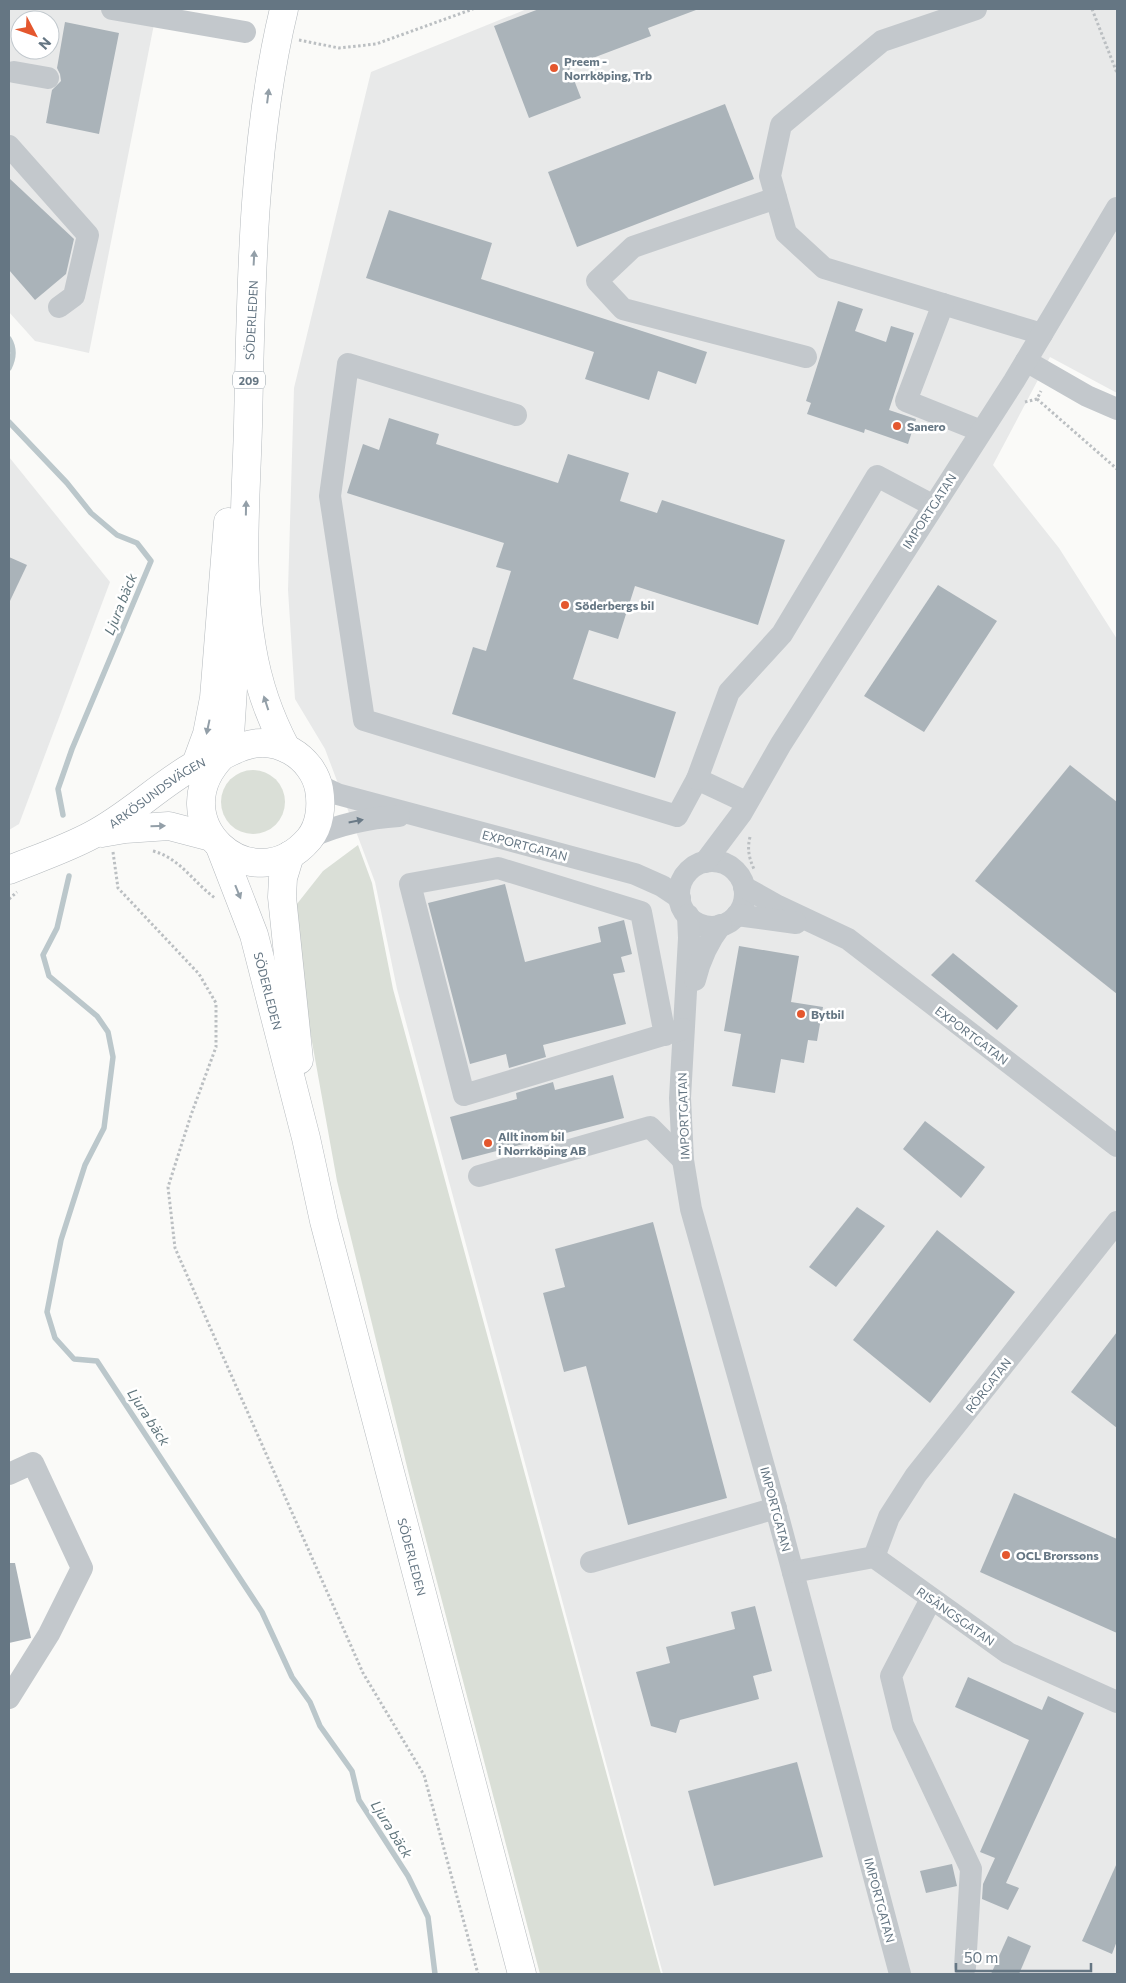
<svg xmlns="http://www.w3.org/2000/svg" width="1126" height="1983" font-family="Commissioner,sans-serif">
<rect width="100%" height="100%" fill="#fafaf8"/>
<g fill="#e8e9e9" fill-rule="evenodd">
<path d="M 9,9 L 157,9 L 89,353 L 35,341 L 9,312 ZM 20,20 L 50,20 L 50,50 L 20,50 Z"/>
<path d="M 527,9 L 1117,9 L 1117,393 L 1050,357 L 993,465 L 1059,548 L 1117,639 L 1117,1974 L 663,1974 L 397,989 L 375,882 L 325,749 L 295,699 L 288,590 L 294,388 L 371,72 Z"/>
<path d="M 9,457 L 110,582 L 19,824 L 9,830 Z"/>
</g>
<g fill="#dadfd7">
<circle cx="253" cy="802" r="32"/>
<path d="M 358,845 L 372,883 L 393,989 L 661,1974 L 540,1974 L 411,1483 L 337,1181 L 289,914 L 323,871 Z"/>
</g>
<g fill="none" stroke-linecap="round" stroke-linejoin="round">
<g stroke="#bbc7cb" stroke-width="5.5">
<path d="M 9,339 C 15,349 14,358 9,368"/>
<path d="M 9,422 L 67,483 L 91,513 L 117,535 L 137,543 L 151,561 L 72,749 L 58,789 L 63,815"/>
<path d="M 69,876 L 57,928 L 43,955 L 49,976 L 97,1016 L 108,1032 L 113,1057 L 104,1128 L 85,1165 L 61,1240 L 47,1312 L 55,1338 L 74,1359 L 97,1361 L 262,1612 L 292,1677 L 310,1702 L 320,1726 L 352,1771 L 359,1800 L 408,1876 L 428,1917 L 435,1974"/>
</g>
</g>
<g fill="#aab3b9">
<path d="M 539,9 L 695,9 L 696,10 L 648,28 L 651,36 L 569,67 L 581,98 L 529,118 L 494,26 Z"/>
<path d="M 65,22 L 119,33 L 99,134 L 46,123 L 52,90 L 61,81 L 60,74 L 57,68 Z"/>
<path d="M 725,104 L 754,179 L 577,247 L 548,172 Z"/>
<path d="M 9,178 L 74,239 L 66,274 L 35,300 L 9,270 Z"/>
<path d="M 389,210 L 492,243 L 481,279 L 707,352 L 696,384 L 658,371 L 649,400 L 585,379 L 594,352 L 366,278 Z"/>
<path d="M 838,301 L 863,309 L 855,331 L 886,342 L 891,326 L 914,333 L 889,410 L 916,419 L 908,444 L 865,429 L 864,433 L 807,414 L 811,403 L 806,401 Z"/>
<path d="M 389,418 L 439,434 L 436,444 L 558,483 L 568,454 L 629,473 L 620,501 L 657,513 L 662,500 L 785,540 L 758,625 L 635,586 L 618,639 L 589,630 L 573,679 L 676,712 L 655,778 L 452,714 L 473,647 L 486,651 L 511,571 L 496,567 L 504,543 L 347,493 L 363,444 L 379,450 Z"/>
<path d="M 9,557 L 27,565 L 9,603 Z"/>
<path d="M 938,585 L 997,621 L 924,732 L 864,696 Z"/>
<path d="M 1070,765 L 1117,802 L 1117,994 L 975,881 Z"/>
<path d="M 505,884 L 525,962 L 601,942 L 598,927 L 624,920 L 632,954 L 621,957 L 625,972 L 613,974 L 626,1024 L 543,1045 L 546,1057 L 509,1068 L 506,1054 L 470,1064 L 428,903 Z"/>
<path d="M 739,946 L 799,956 L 791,1002 L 823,1007 L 817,1041 L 808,1040 L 804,1063 L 781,1059 L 775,1093 L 732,1086 L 741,1034 L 724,1031 Z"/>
<path d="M 953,953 L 1018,1006 L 997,1030 L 931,975 Z"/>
<path d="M 613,1075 L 624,1118 L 462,1160 L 450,1117 L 517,1099 L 516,1093 L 553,1082 L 555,1090 Z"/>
<path d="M 925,1121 L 985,1167 L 961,1198 L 903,1149 Z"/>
<path d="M 857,1207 L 885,1226 L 836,1287 L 809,1267 Z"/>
<path d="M 653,1222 L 727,1498 L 628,1525 L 586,1366 L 564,1372 L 543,1293 L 565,1287 L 555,1249 Z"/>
<path d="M 937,1230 L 1015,1292 L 930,1403 L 853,1340 Z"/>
<path d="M 1117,1332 L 1117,1428 L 1071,1392 Z"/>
<path d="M 1014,1493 L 1117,1539 L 1117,1633 L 980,1572 Z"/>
<path d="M 9,1563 L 15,1563 L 31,1638 L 9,1643 Z"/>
<path d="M 755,1606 L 772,1671 L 753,1676 L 759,1699 L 680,1720 L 676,1733 L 651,1726 L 636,1672 L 670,1663 L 666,1647 L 735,1629 L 731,1612 Z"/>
<path d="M 968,1677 L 1042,1710 L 1048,1696 L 1084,1713 L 1006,1883 L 1019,1888 L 1008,1910 L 982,1899 L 983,1884 L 995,1858 L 980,1852 L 1029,1740 L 955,1707 Z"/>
<path d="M 797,1762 L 823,1857 L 714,1886 L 688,1791 Z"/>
<path d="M 1117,1863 L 1117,1941 L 1112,1954 L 1082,1941 Z"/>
<path d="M 952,1864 L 957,1886 L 926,1893 L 920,1871 Z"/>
<path d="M 1008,1936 L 1031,1946 L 1019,1974 L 991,1974 Z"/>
</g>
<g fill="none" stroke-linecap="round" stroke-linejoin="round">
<g stroke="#b5babe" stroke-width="29">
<g id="major">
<path d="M 284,9 C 252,142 251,289 248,426 C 246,499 239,576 252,648 C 258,684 269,716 286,748"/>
<path d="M 229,751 L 234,673 L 230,611"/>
<path d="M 196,764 L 207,734 L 214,698 L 228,522"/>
<path d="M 102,833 L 125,829 L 169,826 L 211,837"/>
<path id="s1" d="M 220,847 L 254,935 L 306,1138 L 324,1221 L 522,1974"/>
<path d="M 290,855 L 283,878 L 282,897 L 299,1060"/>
<path id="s2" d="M 9,870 C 36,859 66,849 92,835 C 129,816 159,785 195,765 C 204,760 215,759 224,755 C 247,743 267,737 291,751 C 305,759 316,773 319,789 C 322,806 320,826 309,839 C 252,905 158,820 223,755"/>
</g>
</g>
<g stroke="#bbbfc2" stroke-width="3" stroke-dasharray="2.5 2.5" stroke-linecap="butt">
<path d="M 1092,9 L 1117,73"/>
<path d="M 299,40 L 339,48 L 376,44 L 473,9"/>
<path d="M 1037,399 L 1117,469"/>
<path d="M 1025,402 L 1037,399 L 1041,391"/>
<path d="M 750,837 C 747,849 749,858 754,869"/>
<path d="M 153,851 C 180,858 194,883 215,898"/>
<path d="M 113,852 L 118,888 L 199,974 L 216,1003 L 216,1047 L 191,1115 L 168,1187 L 175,1248 L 363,1673 L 424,1775 L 478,1974"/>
<path d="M 9,899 L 17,892"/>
</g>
<g stroke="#c3c8cc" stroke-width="22">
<path d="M 112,9 L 245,32"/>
<path d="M 976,9 L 882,41 L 781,125 L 770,176 L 786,233 L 824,268 L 1042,334"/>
<path d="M 14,72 L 48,78"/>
<path d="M 9,146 L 88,235 L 74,296 L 59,307"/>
<path d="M 776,198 L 633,247 L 597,281 L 623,309 L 806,357"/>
<path d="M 943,304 L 906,401 L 981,431"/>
<path d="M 1026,361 L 1087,396 L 1117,409"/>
<path d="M 516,415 L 348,364 L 330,496 L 364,720 L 677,816 L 697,779 L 746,802"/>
<path d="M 697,779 L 729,692 L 782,634 L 877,476 L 932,505"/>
<path d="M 318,785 L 337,794 L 635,874 L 662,886 L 680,898"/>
<path d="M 311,837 C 340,824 367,818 399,816"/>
<circle cx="712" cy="894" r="33"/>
<path d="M 705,862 L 741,814 L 781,744 L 1014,381 L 1117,208"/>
<path d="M 744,887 L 778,906 L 848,939 L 1117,1146"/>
<path d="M 688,915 L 689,938 L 680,1098 L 683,1160 L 691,1209 L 779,1520 L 900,1974"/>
<path d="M 737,915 L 796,923"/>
<path d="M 695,980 C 700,959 707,943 721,925"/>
<path d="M 665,1035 L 641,912 L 498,868 L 410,884 L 464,1095 L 683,1029"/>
<path d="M 479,1176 L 650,1127 L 683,1160"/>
<path d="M 9,1474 L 33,1463 L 82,1568 L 49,1634 L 9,1698"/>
<path d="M 874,1557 L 889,1517 L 916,1475 L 1117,1222"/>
<path d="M 591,1562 L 776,1508"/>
<path d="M 793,1572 L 874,1557 L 1008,1653 L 1117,1702"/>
<path d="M 931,1599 L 891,1676 L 903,1725 L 971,1869 L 965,1967"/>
</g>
<use href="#major" stroke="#fff" stroke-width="28"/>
</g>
<defs><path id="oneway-solid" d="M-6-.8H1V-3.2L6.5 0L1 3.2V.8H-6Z" transform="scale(1.25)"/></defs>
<g fill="#939fa8">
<use href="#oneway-solid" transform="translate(268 96) rotate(-83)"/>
<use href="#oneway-solid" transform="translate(254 258) rotate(-87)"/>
<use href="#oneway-solid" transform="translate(246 508) rotate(-89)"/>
<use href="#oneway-solid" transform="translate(266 703) rotate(-108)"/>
<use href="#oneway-solid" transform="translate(208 727) rotate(102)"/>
<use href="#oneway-solid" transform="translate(158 826) rotate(-1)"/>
<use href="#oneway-solid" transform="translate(238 892) rotate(68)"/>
</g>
<use fill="#6a7a87" href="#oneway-solid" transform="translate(356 821) rotate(-11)"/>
<g fill="#e4572e" stroke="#fff" stroke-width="2">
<circle cx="554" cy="68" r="5"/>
<circle cx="897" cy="426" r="5"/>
<circle cx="565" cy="605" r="5"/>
<circle cx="801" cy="1014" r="5"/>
<circle cx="488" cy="1143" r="5"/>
<circle cx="1006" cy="1555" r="5"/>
</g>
<g text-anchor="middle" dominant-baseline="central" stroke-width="5" stroke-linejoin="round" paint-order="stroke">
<rect fill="#fff" stroke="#939fa8" stroke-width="1" x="233" y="371.5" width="32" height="17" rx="4"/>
<g font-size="11" font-weight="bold" fill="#657683">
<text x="249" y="380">209</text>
</g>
<g font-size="12" font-weight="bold" fill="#657683" stroke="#fff" text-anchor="start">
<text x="564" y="61">Preem -<tspan x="564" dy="14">Norrköping, Trb</tspan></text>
<text x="907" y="426">Sanero</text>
<text x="575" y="605">Söderbergs bil</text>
<text x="811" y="1014">Bytbil</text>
<text x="498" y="1136">Allt inom bil<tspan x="498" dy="14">i Norrköping AB</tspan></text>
<text x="1016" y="1555">OCL Brorssons</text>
</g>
<g font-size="12" fill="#657683" stroke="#fff">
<text transform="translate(251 320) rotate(-87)">SÖDERLEDEN</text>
<text transform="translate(929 511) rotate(-57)">IMPORTGATAN</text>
<text stroke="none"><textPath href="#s2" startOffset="168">ARKÖSUNDSVÄGEN</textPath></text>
<text transform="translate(525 845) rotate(15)">EXPORTGATAN</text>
<text stroke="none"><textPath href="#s1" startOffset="152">SÖDERLEDEN</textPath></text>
<text transform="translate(972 1035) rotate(37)">EXPORTGATAN</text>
<text transform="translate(683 1116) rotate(-92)">IMPORTGATAN</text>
<text transform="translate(988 1385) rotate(-52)">RÖRGATAN</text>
<text transform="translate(776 1509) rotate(75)">IMPORTGATAN</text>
<text stroke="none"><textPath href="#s1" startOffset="736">SÖDERLEDEN</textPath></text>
<text transform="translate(956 1616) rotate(35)">RISÄNGSGATAN</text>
<text transform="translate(880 1900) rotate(75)">IMPORTGATAN</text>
</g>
<g font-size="14" font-style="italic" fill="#60757c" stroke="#fff">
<text transform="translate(120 604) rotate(-68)">Ljura bäck</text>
<text transform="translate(149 1417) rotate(57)">Ljura bäck</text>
<text transform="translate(392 1829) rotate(58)">Ljura bäck</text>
</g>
</g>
<rect width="1126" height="1983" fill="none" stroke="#657683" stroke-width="20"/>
<g transform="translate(35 35) rotate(131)"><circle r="24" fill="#ffffff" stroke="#c1c8cd"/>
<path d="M0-4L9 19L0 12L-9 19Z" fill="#e4572e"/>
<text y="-8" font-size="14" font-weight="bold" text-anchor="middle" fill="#657683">N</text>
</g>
<path d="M956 1963v8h135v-8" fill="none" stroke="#657683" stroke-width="2.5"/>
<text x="964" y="1963" font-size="15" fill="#657683" stroke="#ffffff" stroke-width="4" paint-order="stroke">50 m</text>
</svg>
